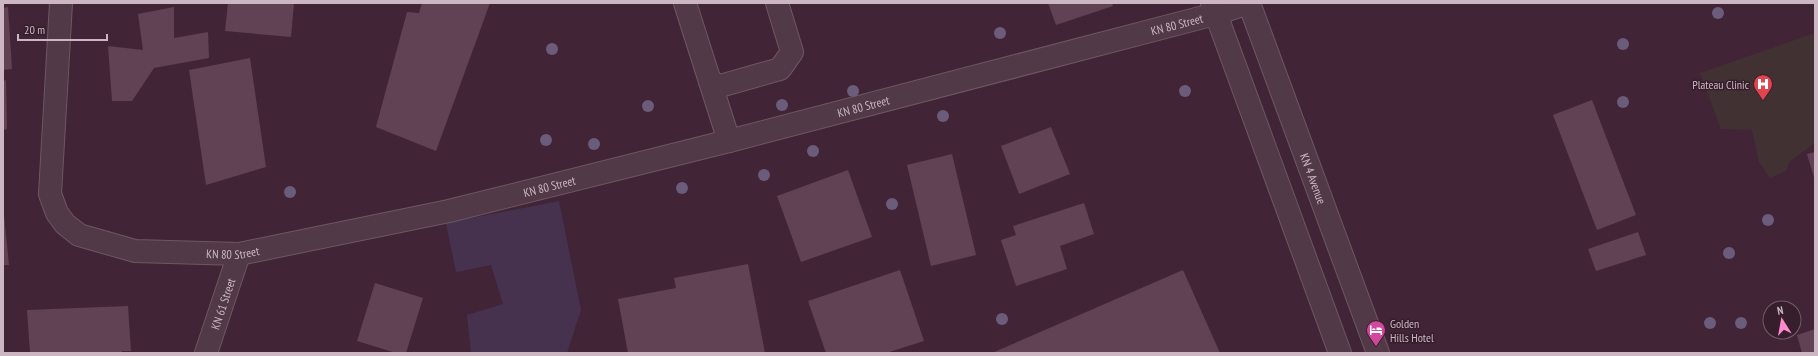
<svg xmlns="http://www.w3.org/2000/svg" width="1818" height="356" font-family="'PT Sans Narrow',sans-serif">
<rect width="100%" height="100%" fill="#412536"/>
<path fill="#423132" d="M 1815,33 L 1815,143 L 1789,162 L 1786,171 L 1770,178 L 1759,162 L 1752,130 L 1721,129 L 1700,73 Z"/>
<path fill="#46314f" d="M 559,201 L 581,310 L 567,353 L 471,353 L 467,315 L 503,304 L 491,265 L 456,272 L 446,223 Z"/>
<g fill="#614154">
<path d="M 228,3 L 294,3 L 291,37 L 225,31 Z"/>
<path d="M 422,3 L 490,3 L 436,151 L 376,127 L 407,12 L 419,13 Z"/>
<path d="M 1048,3 L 1112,3 L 1113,6 L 1056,25 Z"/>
<path d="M 8,7 L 12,69 L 3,70 L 3,8 Z"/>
<path d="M 174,7 L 174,38 L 208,32 L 209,58 L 154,68 L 132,101 L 112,101 L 108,46 L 143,50 L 138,14 Z"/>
<path d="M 250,58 L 266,167 L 206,185 L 189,70 Z"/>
<path d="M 6,80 L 7,129 L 3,130 L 3,81 Z"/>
<path d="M 1592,100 L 1636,215 L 1597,230 L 1553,115 Z"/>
<path d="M 1051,127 L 1070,174 L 1019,194 L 1001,146 Z"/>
<path d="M 1815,152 L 1815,181 L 1807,154 Z"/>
<path d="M 952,154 L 976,255 L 931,266 L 907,165 Z"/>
<path d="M 848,170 L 872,237 L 801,262 L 777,196 Z"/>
<path d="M 1084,203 L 1094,234 L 1060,246 L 1067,269 L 1016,286 L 1001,240 L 1016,235 L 1013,226 Z"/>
<path d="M 3,215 L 4,215 L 9,265 L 3,265 Z"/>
<path d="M 1638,232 L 1646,255 L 1596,271 L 1588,249 Z"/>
<path d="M 748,264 L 765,353 L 628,353 L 618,299 L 676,288 L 674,278 Z"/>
<path d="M 900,270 L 924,341 L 886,353 L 826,353 L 808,301 Z"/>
<path d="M 1183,270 L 1220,353 L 992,353 Z"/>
<path d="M 375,283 L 423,298 L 406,353 L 396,353 L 357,341 Z"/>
<path d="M 128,306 L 131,351 L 122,351 L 122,353 L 30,353 L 27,310 Z"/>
<path d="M 1815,329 L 1815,353 L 1802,353 L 1797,335 Z"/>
</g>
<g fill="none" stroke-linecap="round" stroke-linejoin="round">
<g stroke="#6e5765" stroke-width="24">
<g id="minor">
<path id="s1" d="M 61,3 L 50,194 L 57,213 L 65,224 L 79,235 L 135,251 L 239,254 L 449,211 L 729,141 L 1215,14 L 1248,3"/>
<path d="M 685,3 L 729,141"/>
<path d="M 1212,3 L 1340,353"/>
<path id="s2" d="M 1249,3 L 1378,353"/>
<path d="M 710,82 L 720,86 L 780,69 L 792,52 L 777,3"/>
<path id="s3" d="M 206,353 L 239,254"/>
</g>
</g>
<use href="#minor" stroke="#513947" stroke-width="22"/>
</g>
<g fill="#6a5c7a">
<circle cx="1718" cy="13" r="6"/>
<circle cx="1000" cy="33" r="6"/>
<circle cx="1623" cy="44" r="6"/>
<circle cx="552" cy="49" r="6"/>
<circle cx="853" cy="91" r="6"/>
<circle cx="1185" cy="91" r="6"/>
<circle cx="1623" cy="102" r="6"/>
<circle cx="782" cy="105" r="6"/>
<circle cx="648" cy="106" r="6"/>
<circle cx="943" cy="116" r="6"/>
<circle cx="546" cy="140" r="6"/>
<circle cx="594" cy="144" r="6"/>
<circle cx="813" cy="151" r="6"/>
<circle cx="764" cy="175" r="6"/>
<circle cx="682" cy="188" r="6"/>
<circle cx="290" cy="192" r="6"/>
<circle cx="892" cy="204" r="6"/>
<circle cx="1768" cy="220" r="6"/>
<circle cx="1729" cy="253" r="6"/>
<circle cx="1002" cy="319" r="6"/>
<circle cx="1710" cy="323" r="6"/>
<circle cx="1741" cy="323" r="6"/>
</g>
<defs>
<g id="hospital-pin" transform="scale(1)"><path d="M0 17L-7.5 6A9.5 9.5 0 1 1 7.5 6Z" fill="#e0444e" stroke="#361e2c"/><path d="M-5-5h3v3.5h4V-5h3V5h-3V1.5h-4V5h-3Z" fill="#fff"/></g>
<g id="hotel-pin" transform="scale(1)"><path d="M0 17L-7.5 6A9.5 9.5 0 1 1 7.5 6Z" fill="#d1479c" stroke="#361e2c"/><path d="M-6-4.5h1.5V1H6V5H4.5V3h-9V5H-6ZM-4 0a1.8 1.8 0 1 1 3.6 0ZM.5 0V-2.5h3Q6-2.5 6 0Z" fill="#fff"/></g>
</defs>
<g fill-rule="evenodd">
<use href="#hospital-pin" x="1763" y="84"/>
<use href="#hotel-pin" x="1376" y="330"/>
</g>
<g text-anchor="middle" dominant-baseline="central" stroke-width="3" stroke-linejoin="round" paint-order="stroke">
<g font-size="12" fill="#cbb6c2" stroke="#361e2c">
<text stroke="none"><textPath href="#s1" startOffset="1371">KN 80 Street</textPath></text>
<text stroke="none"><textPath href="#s1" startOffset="1047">KN 80 Street</textPath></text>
<text stroke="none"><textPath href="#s2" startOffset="187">KN 4 Avenue</textPath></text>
<text stroke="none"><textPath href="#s1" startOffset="723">KN 80 Street</textPath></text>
<text stroke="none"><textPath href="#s1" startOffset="399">KN 80 Street</textPath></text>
<text stroke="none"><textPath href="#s3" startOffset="52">KN 61 Street</textPath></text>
</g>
<g font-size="12" fill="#cbb6c2" stroke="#361e2c" text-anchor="end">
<text x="1749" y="84">Plateau Clinic</text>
<text x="1390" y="323" text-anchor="start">Golden<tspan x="1390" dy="14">Hills Hotel</tspan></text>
</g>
</g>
<rect width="1818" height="356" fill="none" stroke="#cbb6c2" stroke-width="8"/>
<g transform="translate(1782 320) rotate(349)"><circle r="19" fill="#361e2c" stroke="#725b68"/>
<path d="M0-3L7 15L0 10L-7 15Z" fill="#fb8bcb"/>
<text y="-6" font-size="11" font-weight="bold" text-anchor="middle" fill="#cbb6c2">N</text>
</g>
<path d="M18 34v6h89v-6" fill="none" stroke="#cbb6c2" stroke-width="2"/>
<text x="24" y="34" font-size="12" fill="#cbb6c2" stroke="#361e2c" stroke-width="3" paint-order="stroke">20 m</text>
</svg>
